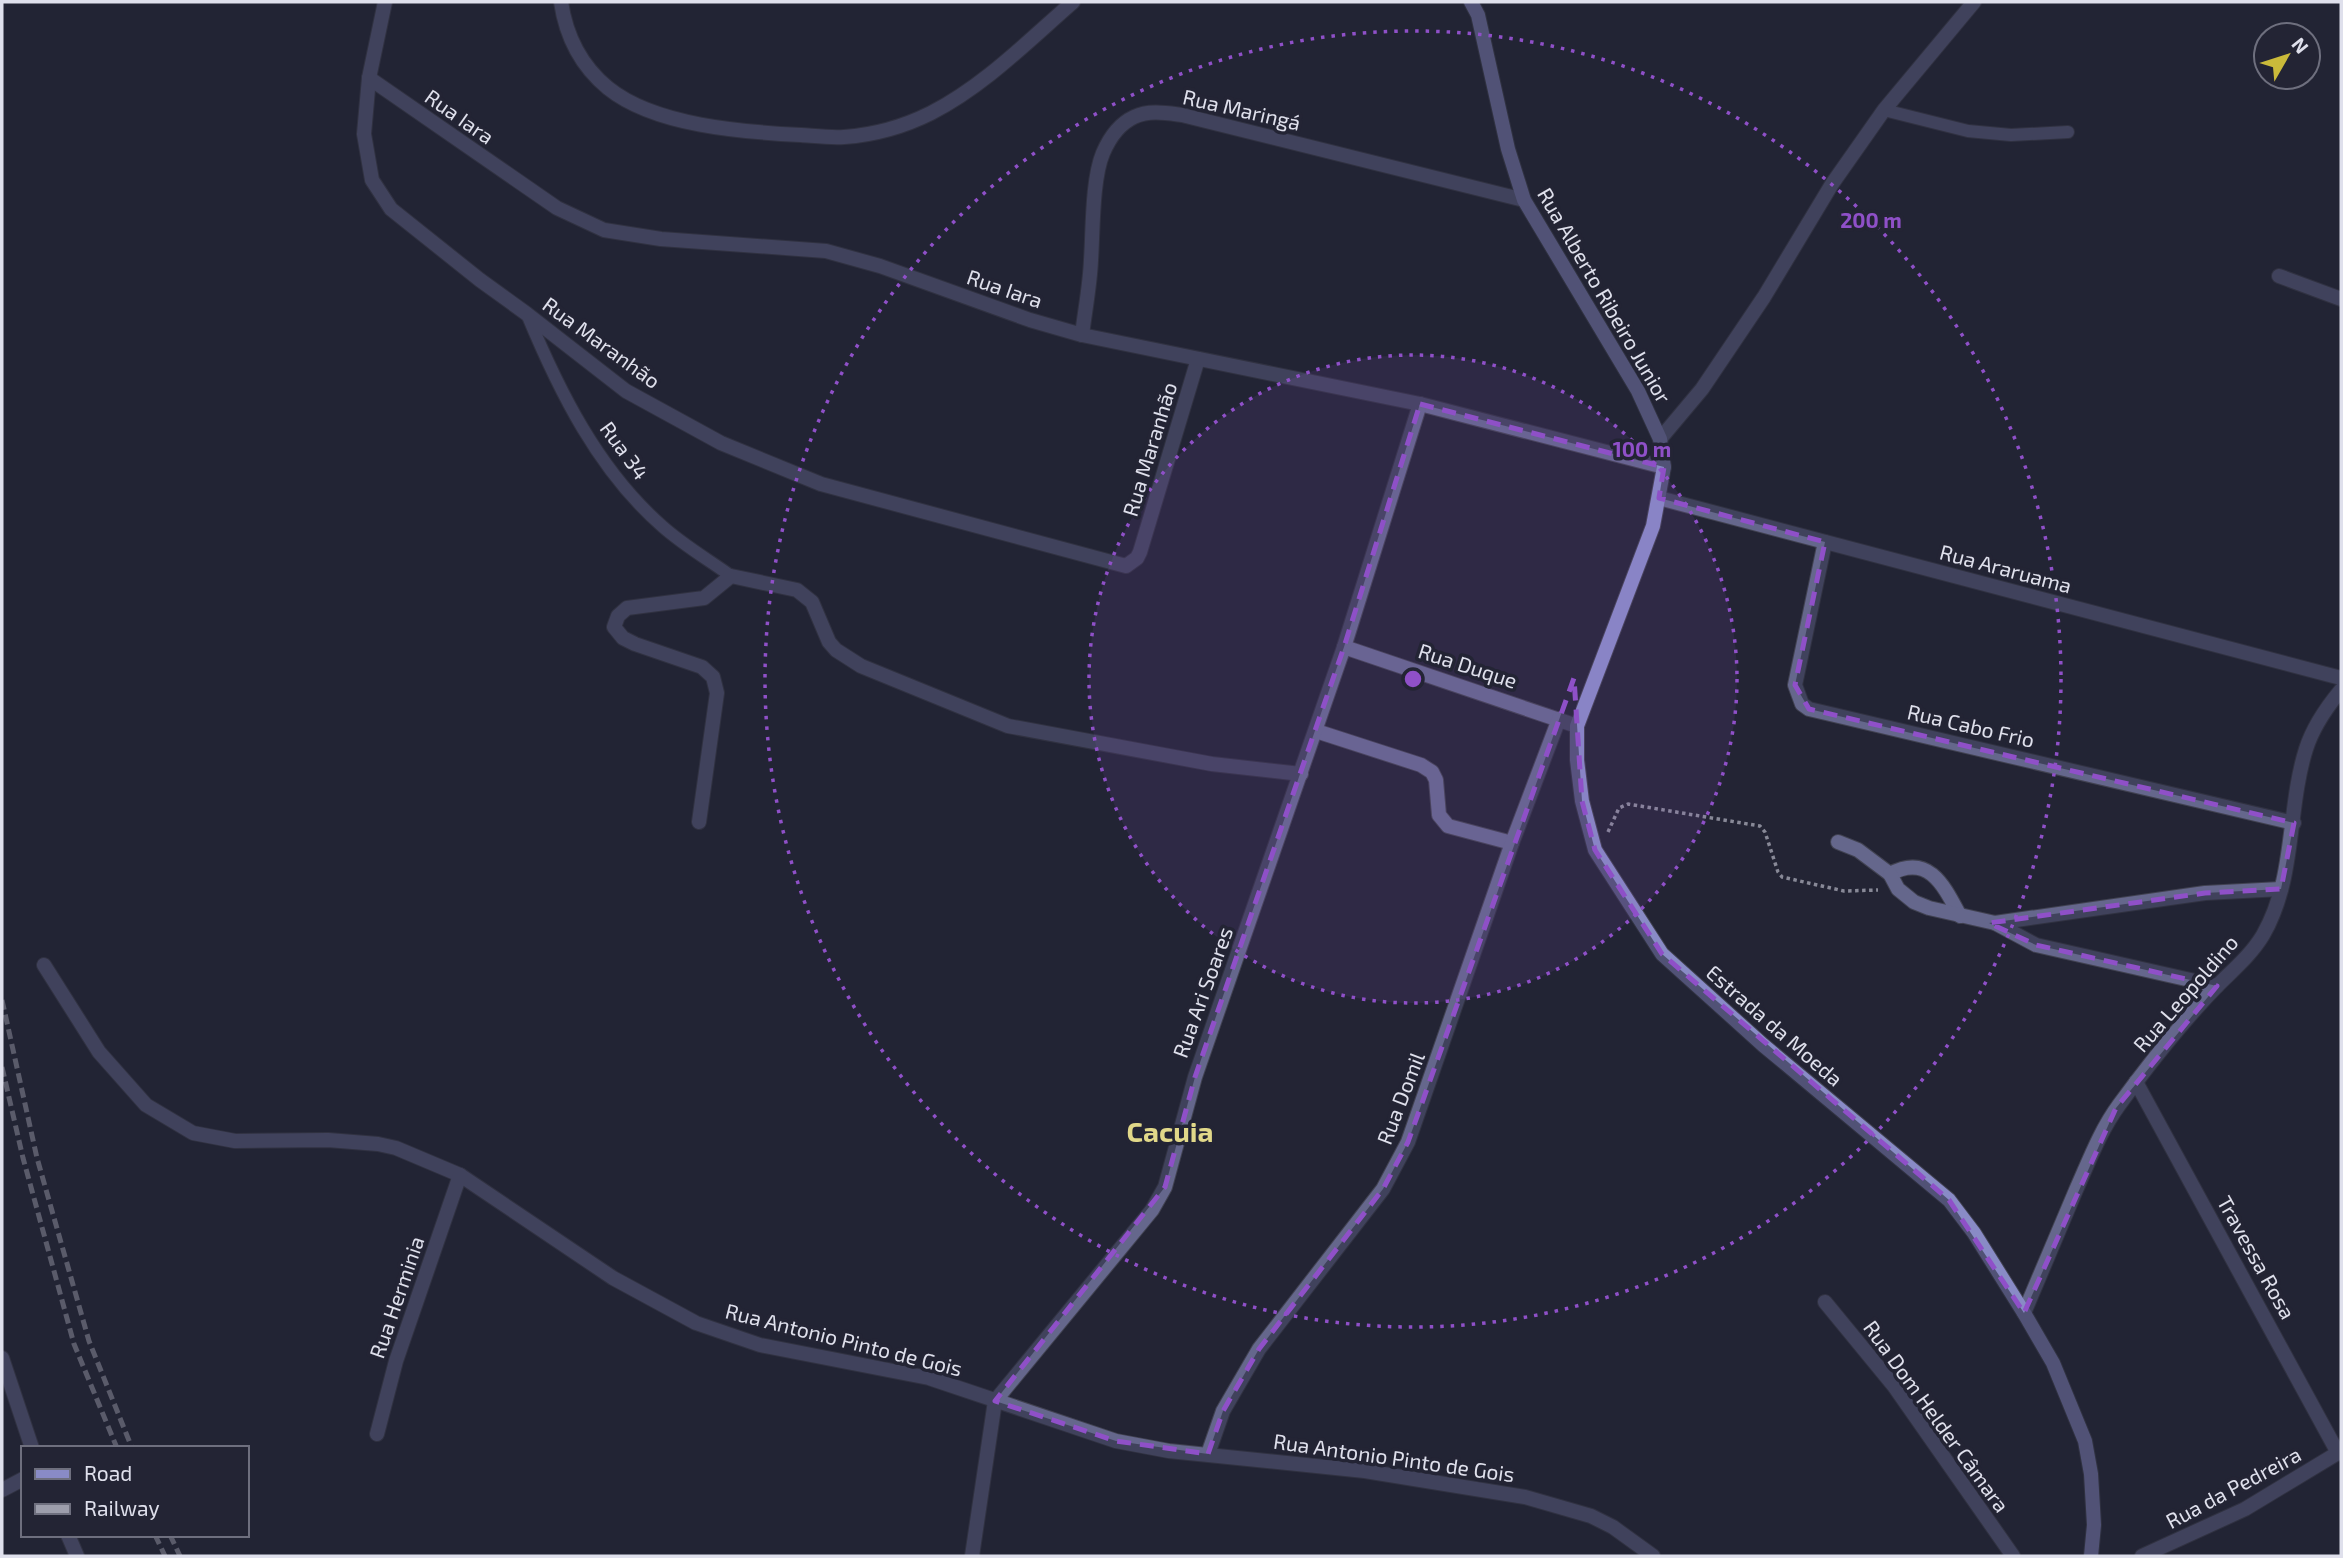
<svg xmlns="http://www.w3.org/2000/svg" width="2343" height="1558" font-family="'Exo 2',sans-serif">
<rect width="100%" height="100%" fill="#232434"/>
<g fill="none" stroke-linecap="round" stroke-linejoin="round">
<g stroke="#414251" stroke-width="14">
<g id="lane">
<path d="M 1884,110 L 1968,131 L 2011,135 L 2068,132"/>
<path d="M 527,314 C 559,391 598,470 662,526 C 683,545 709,560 731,576"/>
</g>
</g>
<g stroke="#414251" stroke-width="16">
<g id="street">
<path d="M 385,2 L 369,78 L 364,134 L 372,180 L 391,209 L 480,280 L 527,314 L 626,391 L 721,443 L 821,484 L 1126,566 L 1137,558 L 1140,552 L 1198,359"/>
<path d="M 561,2 C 566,36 580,65 608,88 C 655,126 743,132 801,135 C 815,136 830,138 844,137 C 873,135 905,126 931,113 C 984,86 1028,41 1073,2"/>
<path d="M 369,78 L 557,208 L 604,230 L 661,239 L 826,251 L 880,266 L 1030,320 L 1082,335 L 1420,404 L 1664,467"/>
<path d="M 2279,276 L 2341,299"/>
<path d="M 1082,335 C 1085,310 1090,285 1091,260 C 1093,231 1092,179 1103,153 C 1109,139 1119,124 1134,117 C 1149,110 1166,113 1182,115 L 1524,200"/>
<path d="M 1660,439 L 1702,389 L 1764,297 L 1832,184 L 1884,110 L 1974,2"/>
<path d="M 1659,498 L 2341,678"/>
<path d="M 1825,542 L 1795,685 L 1802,704 L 1809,709 L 2294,823"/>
<path d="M 1344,647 L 1577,726"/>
<path d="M 1316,731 L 1421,765 L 1432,772 L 1436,780 L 1439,815 L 1448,826 L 1512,843"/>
<path d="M 699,822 L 717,693 L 713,677 L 702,667 L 635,644 L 623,638 L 614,627 L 618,616 L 627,608 L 704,598 L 731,576 L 797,590 L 812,602 L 829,642 L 836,650 L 861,666 L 1008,726 L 1212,764 L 1301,774"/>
<path d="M 1838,842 L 1858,850 L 1890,874 C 1929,853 1944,886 1960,916"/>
<path d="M 1890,874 L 1898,889 L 1914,902 L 1929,908 L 1995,923 L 2205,893 L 2281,889"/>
<path d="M 1995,923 L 2036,945 L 2217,986"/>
<path d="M 44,965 L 99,1052 L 146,1105 L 193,1133 L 235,1141 L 328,1140 L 378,1144 L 396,1148 L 460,1175 L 613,1278 L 696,1323 L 760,1345 L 929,1378 L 1116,1441 L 1169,1451 L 1365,1471 L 1525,1497 L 1591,1516 L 1613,1527 L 1653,1556"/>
<path d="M 2136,1082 L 2338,1453"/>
<path d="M 1825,1302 L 1894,1386 L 2013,1556"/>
<path d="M 2024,1313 C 2041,1272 2059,1231 2076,1190 C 2089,1161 2100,1131 2119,1105 C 2149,1064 2181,1023 2217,986 C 2233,970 2251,955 2263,935 C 2296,878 2287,809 2306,749 C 2313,727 2326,708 2341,690"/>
<path d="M 2,1358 L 32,1448"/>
<path d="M 377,1434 L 396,1361 L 460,1175"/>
<path d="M 1208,1454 L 1223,1411 L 1259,1349 L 1383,1189 L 1408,1142 L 1512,843 L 1559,719"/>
<path d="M 2,1490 L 23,1479"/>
<path d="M 68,1535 L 77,1556"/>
<path d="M 972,1556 L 995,1401 L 1152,1210 L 1165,1187 L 1195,1077 L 1344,647 L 1420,404"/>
<path d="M 2142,1556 L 2245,1509 L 2341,1451"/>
</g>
</g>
<g stroke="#414251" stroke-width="16">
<path id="secondary" d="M 1471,2 L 1478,15 L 1508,149 L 1524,200 L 1638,391 L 1660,439 L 1664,467 L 1653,526 L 1577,726 L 1577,760 L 1582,801 L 1595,850 L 1662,954 L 1763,1045 L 1949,1200 L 1974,1233 L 2024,1313 L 2053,1363 L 2085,1441 L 2091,1474 L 2094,1525 L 2091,1556"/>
</g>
<path stroke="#888997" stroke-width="3.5" stroke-dasharray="3.5 3.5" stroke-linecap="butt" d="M 1608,832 L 1619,808 L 1628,804 L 1760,826 L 1765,832 L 1778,872 L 1782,877 L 1844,891 L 1878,890"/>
<use href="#lane" stroke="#65678c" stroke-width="12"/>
<use href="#street" stroke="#65678c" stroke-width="14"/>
<use href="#secondary" stroke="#898bc6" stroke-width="14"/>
<g stroke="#9d9eac" stroke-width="5" stroke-dasharray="10 5" stroke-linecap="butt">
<path d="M 2,1000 L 37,1158 L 89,1341 L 132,1448"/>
<path d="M 2,1067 L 23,1158 L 74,1344 L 117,1448"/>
<path d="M 155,1535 L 165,1556"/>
<path d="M 170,1535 L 180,1556"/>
</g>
</g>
<path d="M0 0H2343V1558H0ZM 1420,404 L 1664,467 L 1659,498 L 1825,542 L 1795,685 L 1809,709 L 2294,823 L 2281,889 L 2205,893 L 1989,923 L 2036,945 L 2217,986 L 2116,1108 L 2024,1313 L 1949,1200 L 1662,954 L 1595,850 L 1582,801 L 1574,678 L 1408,1142 L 1383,1189 L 1259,1349 L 1223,1411 L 1208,1454 L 1116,1441 L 995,1401 L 1165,1187 L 1195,1077 L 1344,647 Z" fill="#232434" fill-opacity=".55" fill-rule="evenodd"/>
<path fill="none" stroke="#8f50c8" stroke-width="5" stroke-dasharray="14 9" stroke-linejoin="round" d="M 1420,404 L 1664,467 L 1659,498 L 1825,542 L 1795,685 L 1809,709 L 2294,823 L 2281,889 L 2205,893 L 1989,923 L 2036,945 L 2217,986 L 2116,1108 L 2024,1313 L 1949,1200 L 1662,954 L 1595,850 L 1582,801 L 1574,678 L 1408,1142 L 1383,1189 L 1259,1349 L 1223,1411 L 1208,1454 L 1116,1441 L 995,1401 L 1165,1187 L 1195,1077 L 1344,647 Z"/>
<circle cx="1413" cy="679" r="324" fill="#8f50c8" fill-opacity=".12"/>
<g fill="none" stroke="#8f50c8" stroke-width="3.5" stroke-dasharray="3.5 7">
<circle cx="1413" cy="679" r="324"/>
<circle cx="1413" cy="679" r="648"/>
</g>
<g text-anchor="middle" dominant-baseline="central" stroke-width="7" stroke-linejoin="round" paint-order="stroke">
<g font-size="21" fill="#dfe0ec" stroke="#232434">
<text transform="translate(1242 109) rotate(13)">Rua Maringá</text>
<text transform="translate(460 116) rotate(35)">Rua Iara</text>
<text transform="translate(1005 288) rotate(19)">Rua Iara</text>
<text transform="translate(1605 295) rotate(60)">Rua Alberto Ribeiro Junior</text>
<text transform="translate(602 342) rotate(36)">Rua Maranhão</text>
<text transform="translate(1149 449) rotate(-73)">Rua Maranhão</text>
<text transform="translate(625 450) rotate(54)">Rua 34</text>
<text transform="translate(2006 568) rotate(15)">Rua Araruama</text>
<text transform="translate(1468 665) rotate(18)">Rua Duque</text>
<text transform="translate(1971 725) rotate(13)">Rua Cabo Frio</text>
<text transform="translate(1202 992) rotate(-70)">Rua Ari Soares</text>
<text transform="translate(2185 993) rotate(-49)">Rua Leopoldino</text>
<text transform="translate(1775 1025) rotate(41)">Estrada da Moeda</text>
<text transform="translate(1400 1098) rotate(-69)">Rua Domil</text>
<text transform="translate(2257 1257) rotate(61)">Travessa Rosa</text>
<text transform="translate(396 1297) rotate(-71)">Rua Herminia</text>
<text transform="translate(844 1339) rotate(14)">Rua Antonio Pinto de Gois</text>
<text transform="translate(1937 1416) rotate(54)">Rua Dom Helder Câmara</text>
<text transform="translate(1394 1457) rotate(8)">Rua Antonio Pinto de Gois</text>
<text transform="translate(2233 1487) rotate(-28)">Rua da Pedreira</text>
</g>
<g font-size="28" font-weight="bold" fill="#e1d889" stroke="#232434">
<text x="1170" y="1131">Cacuia</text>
</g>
</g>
<circle cx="1413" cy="679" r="10" fill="#8f50c8" stroke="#232434" stroke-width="3.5"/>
<g font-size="21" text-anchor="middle" font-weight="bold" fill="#8f50c8" stroke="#232434" stroke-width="7" stroke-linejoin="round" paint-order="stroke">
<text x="1871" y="228">200 m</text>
<text x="1642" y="457">100 m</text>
</g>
<rect width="2343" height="1558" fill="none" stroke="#dfe0ec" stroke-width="7"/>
<rect x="21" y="1446" width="228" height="91" fill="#232434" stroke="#6e6f7e" stroke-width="2"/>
<rect x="35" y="1469" width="35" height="10" fill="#898bc6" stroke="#6e6f7e" stroke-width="2"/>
<text x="84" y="1481" font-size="21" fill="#dfe0ec">Road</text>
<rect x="35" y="1504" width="35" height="10" fill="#9d9eac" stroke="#6e6f7e" stroke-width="2"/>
<text x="84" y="1516" font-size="21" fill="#dfe0ec">Railway</text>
<g transform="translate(2287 56) rotate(51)"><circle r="33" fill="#232434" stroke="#6e6f7e" stroke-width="2"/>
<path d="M0-5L12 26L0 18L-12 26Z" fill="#caba3a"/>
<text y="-10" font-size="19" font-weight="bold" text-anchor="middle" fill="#dfe0ec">N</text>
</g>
</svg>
